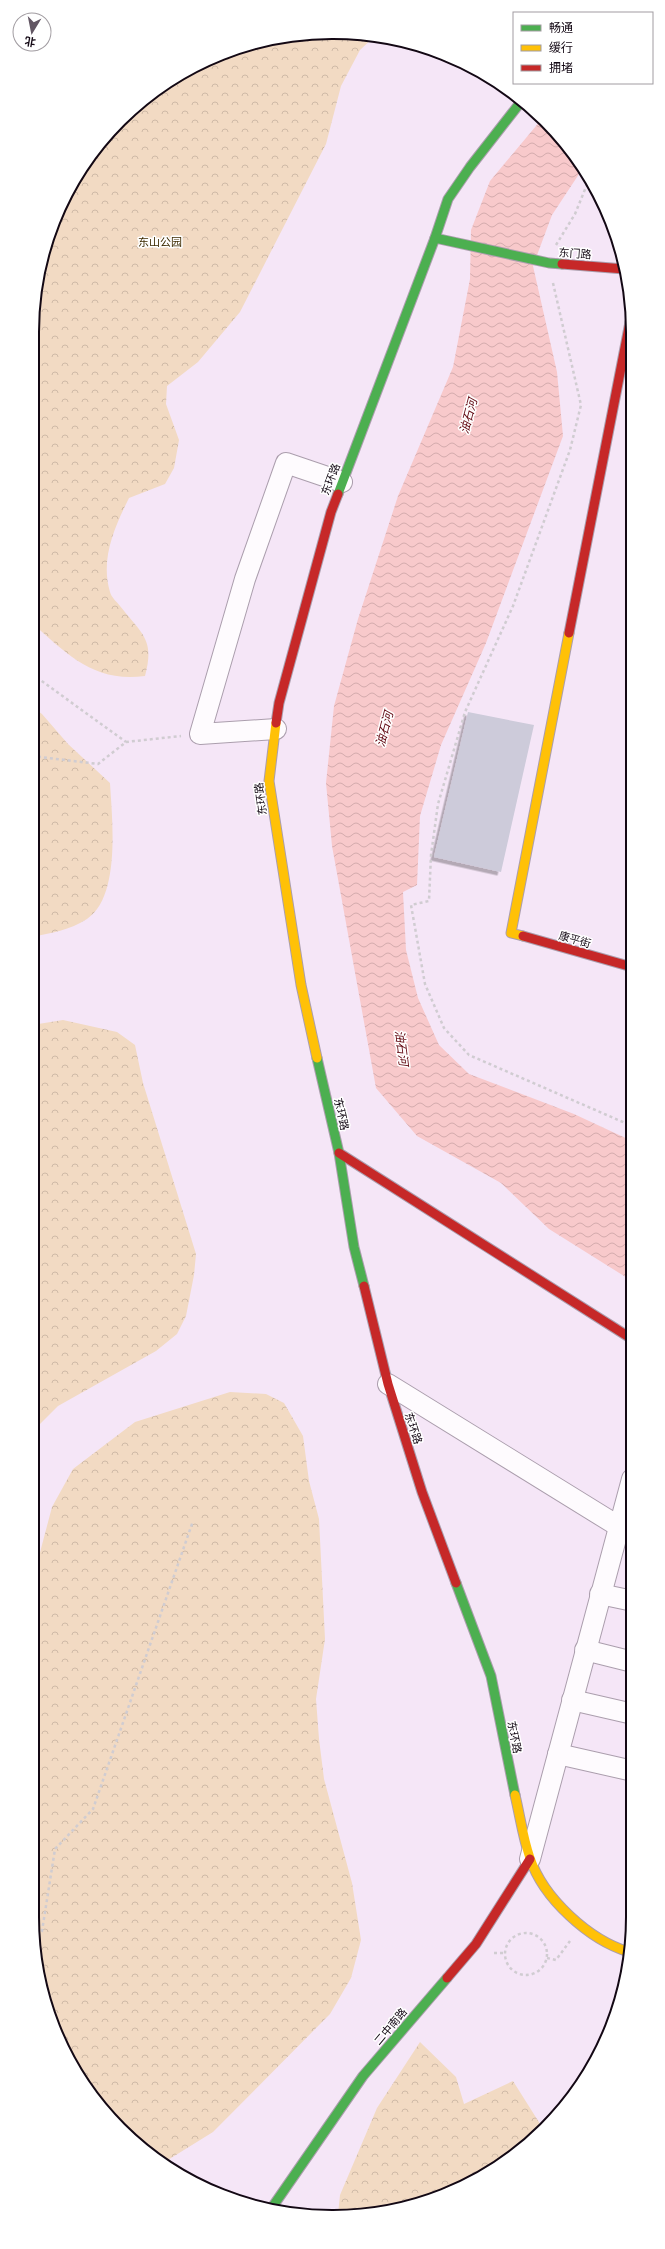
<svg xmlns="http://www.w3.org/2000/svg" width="665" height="2249" font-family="'Open Sans','Noto Sans SC',sans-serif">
<defs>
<pattern id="forest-crowns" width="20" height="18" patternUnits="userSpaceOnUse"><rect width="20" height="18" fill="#f2dac3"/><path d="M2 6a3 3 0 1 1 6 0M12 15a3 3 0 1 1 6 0" fill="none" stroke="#cfbaa7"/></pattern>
<pattern id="water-waves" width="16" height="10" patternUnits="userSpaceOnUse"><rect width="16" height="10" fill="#f8c9cb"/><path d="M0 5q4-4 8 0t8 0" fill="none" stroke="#d4abad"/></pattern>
<filter id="shadow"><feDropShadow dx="-3.5" dy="3.5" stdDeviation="0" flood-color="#0004"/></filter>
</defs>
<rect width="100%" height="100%" fill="#f5e6f7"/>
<g fill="url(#forest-crowns)">
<path d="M 332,32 L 375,36 L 360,50 L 341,86 L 326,144 L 240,312 L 198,362 L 167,386 L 166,404 L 179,440 L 174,468 L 165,484 L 129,498 C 115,526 100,559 110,592 C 111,597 117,602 120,606 C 142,634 155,639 145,676 C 94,683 67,654 32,623 L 32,332 L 38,274 L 55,218 L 83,166 L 120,120 L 165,83 L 217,55 L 274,38 Z"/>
<path d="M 32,707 L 42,714 L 68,744 L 110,783 C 112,819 121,896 87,919 C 70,930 51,933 32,937 Z"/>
<path d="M 63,1020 L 117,1032 L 135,1045 L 143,1083 L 196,1254 L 194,1275 L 186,1316 L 177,1334 L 156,1351 L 58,1406 L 32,1432 L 32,1025 Z"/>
<path d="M 230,1392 L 266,1394 L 284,1403 L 303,1436 L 309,1481 L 319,1519 L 325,1639 L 316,1699 L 319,1739 L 324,1779 L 352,1883 L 361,1940 L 351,1978 L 330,2014 L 213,2132 L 163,2163 L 150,2155 L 107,2115 L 55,2031 L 38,1975 L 32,1916 L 32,1572 L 38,1560 L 52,1507 L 73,1469 L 135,1422 Z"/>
<path d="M 420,2042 L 456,2077 L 464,2104 L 513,2081 L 542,2127 L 515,2155 L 465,2186 L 410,2207 L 338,2214 L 340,2195 L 377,2108 Z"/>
</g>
<path fill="url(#water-waves)" d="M 541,120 L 558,134 L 581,171 L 552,215 L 533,266 L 557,372 L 563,436 L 486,643 L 441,745 L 420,816 L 417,885 L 403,892 L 406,950 L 418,998 L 439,1045 L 469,1074 L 574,1114 L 632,1141 L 632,1281 L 549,1229 L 501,1183 L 417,1136 L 376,1088 L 332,846 L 326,783 L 334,706 L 358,619 L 398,496 L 453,367 L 470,279 L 471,230 L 490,181 Z"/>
<path fill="#cdcbda" filter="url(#shadow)" d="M 468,712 L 534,725 L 501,872 L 434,857 Z"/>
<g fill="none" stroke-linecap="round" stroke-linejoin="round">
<g stroke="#ab9ead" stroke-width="22">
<g id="street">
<path d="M 276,729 L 200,734 L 245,579 L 286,463 L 342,482"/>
<path d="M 388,1384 L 618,1526 L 632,1530"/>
<path d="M 600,1594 L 633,1601"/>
<path d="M 585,1650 L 633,1662"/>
<path d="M 572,1700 L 633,1714"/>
<path d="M 558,1754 L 633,1771"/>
<path d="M 530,1859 L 632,1479"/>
</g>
</g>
<g stroke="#ab9ead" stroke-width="11">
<g id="fast">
<path d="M 520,103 L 470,167 L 448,199 L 435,238 L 549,263 L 562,264"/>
<path d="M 338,494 L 435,238"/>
<path d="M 317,1058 L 339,1153 L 354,1247 L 364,1286"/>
<path d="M 456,1583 L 491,1676 L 515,1795"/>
<path d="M 271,2209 L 363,2076 L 447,1978"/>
</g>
</g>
<g stroke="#ab9ead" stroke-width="11">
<g id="slow">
<path d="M 276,723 L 269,781 L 301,985 L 317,1058"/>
<path d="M 523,936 L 511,933 L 569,633"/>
<path d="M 515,1795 C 520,1816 523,1838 530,1858 C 543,1898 589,1940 629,1952"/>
</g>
</g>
<g stroke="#ab9ead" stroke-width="11">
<g id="jam">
<path d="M 562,264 L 624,269"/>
<path d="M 569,633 L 630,322"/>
<path d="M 276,723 L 279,703 L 331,512 L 338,494"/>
<path d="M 523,936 L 632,967"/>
<path d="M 339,1153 L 632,1339"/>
<path d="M 364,1286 L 388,1384 L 422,1492 L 456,1583"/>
<path d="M 447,1978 L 476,1944 L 530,1859"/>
</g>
</g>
<g stroke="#d0ccd1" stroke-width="2.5" stroke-dasharray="3 3" stroke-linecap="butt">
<path d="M 556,245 L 575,214 L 588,182"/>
<path d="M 553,283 L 581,405 L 570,450 L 513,606 L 465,712 L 438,804 L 431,855 L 429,901 L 411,905 L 425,984 L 444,1028 L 469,1055 L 632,1126"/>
<path d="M 32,674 L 126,742"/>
<path d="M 32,756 L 98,764 L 126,742 L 181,736"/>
<circle cx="526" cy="1954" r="21"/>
<path d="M 34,1941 L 42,1931 L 55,1849 L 93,1809 L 193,1521"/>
<path d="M 494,1953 L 505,1953"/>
<path d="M 547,1958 L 556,1960 L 570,1941"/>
</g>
<use href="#street" stroke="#fefbfe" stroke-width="20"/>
<use href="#fast" stroke="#4caf50" stroke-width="9"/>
<use href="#slow" stroke="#ffc107" stroke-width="9"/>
<use href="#jam" stroke="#c62828" stroke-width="9"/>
</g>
<g text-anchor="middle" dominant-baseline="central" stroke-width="3" stroke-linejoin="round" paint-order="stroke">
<g font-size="11" fill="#3c2a01" stroke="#fff">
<text x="160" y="241">东山公园</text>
</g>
<g font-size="11" fill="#130814" stroke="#fff">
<text transform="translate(575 253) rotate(4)">东门路</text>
<text transform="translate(330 479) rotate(-69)">东环路</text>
<text transform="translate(260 799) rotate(-97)">东环路</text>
<text transform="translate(575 939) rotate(16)">康平街</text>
<text transform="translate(342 1114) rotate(77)">东环路</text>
<text transform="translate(414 1428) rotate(72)">东环路</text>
<text transform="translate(515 1737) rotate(79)">东环路</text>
<text transform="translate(390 2026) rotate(-50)">二中南路</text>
</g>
<g font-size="12" font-style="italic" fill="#630a13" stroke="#fff">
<text transform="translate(468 416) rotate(-75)">油石河</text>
<text transform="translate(384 729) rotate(-75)">油石河</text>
<text transform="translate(402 1048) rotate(83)">油石河</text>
</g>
</g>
<path d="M0 0H665V2249H0ZM332 39H333A293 293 0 0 1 626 332V1917A293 293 0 0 1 333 2210H332A293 293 0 0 1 39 1917V332A293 293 0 0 1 332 39Z" fill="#fff" fill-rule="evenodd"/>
<path fill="none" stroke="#130814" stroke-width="2" d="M332 39H333A293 293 0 0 1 626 332V1917A293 293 0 0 1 333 2210H332A293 293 0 0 1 39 1917V332A293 293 0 0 1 332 39Z"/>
<rect x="513" y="12" width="140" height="72" fill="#ffffff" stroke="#a19ca1"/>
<rect x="521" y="25" width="20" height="6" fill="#4caf50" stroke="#a19ca1"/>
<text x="549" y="32" font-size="12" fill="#130814">畅通</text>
<rect x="521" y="45" width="20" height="6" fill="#ffc107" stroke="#a19ca1"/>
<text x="549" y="52" font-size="12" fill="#130814">缓行</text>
<rect x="521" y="65" width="20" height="6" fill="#c62828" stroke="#a19ca1"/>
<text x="549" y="72" font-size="12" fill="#130814">拥堵</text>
<g transform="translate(32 32) rotate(190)"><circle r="19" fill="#ffffff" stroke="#a19ca1"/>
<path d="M0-3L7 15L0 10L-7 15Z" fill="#625663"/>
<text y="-6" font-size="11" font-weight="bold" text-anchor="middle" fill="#130814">北</text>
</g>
</svg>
